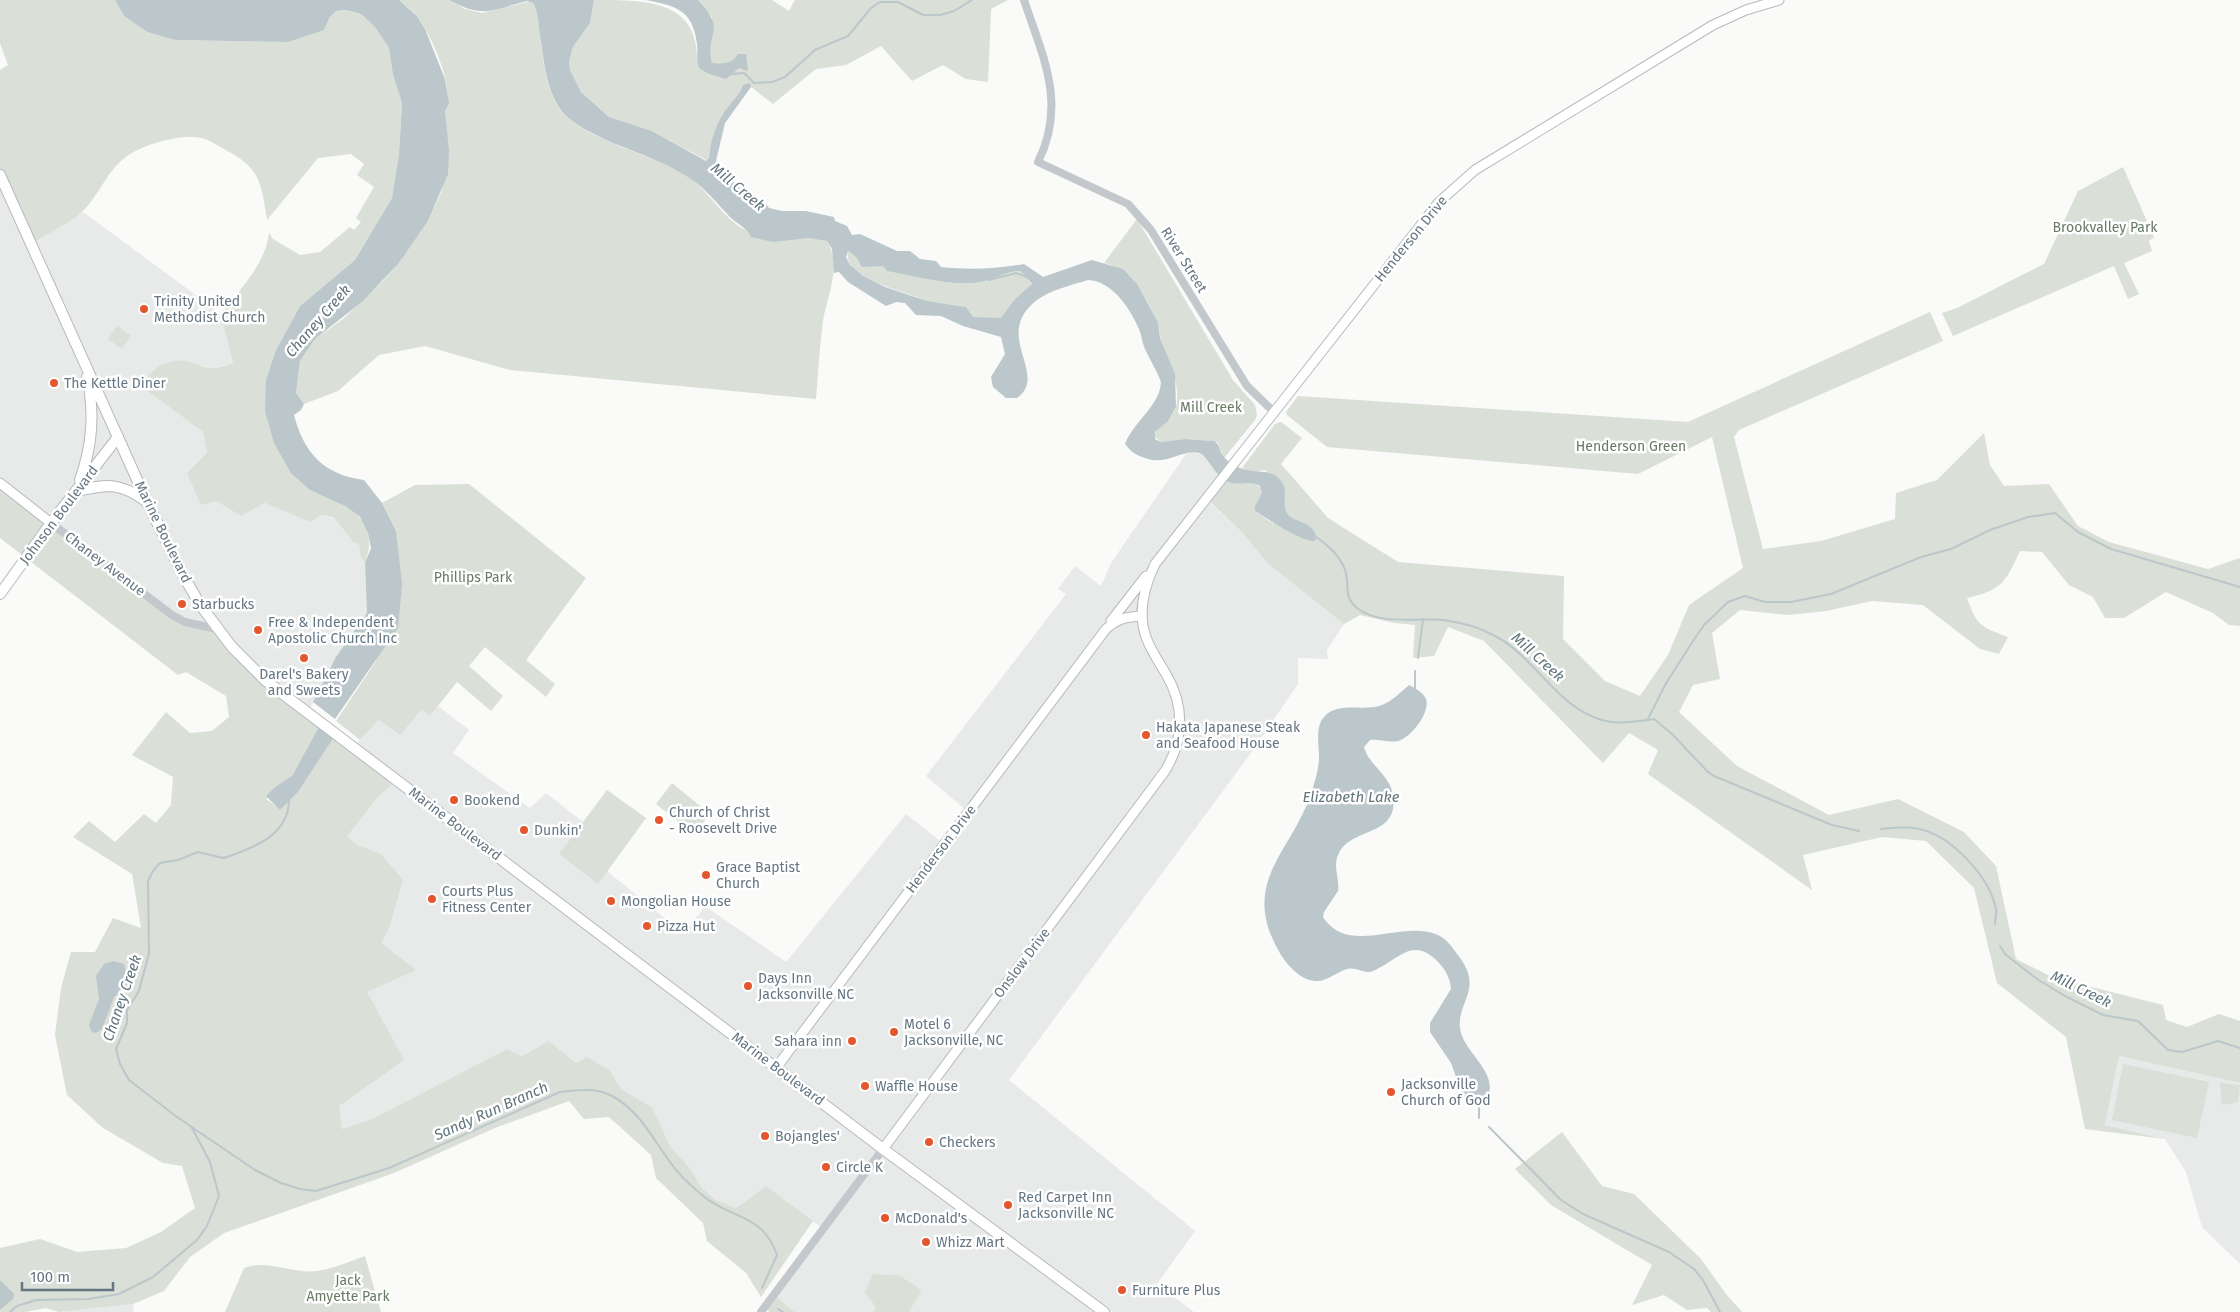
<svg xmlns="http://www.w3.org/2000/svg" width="2240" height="1312" font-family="'Fira Sans',sans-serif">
<rect width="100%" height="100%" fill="#fafaf8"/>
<g fill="#e8e9e9">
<path d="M 0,175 L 31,243 L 83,212 L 223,315 L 233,363 L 211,369 L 191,362 L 142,387 L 203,432 L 216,501 L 241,516 L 265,503 L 310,522 L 322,515 L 334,519 L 353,542 L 359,544 L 360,555 L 365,563 L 367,613 L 336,658 L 308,713 L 0,483 Z"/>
<path d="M 1191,453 L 1202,454 L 1220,476 L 1206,499 L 1243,533 L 1267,563 L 1344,624 L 1327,650 L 1328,659 L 1298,658 L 1298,684 L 1251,753 L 1009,1080 L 1195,1231 L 1157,1284 L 1194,1312 L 909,1312 L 922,1290 L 899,1275 L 873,1274 L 866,1291 L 876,1307 L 873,1312 L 795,1312 L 774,1295 L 823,1229 L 766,1186 L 736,1208 L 716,1200 L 702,1188 L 689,1167 L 671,1148 L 652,1107 L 621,1089 L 610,1071 L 576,1063 L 549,1041 L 520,1056 L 507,1049 L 372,1119 L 342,1129 L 174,960 L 346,836 L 377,798 L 397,780 L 351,746 L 360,740 L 379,720 L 423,708 L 430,716 L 438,706 L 469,730 L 453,753 L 530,808 L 546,793 L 583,822 L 559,854 L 597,883 L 607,871 L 684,934 L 705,906 L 786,962 L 906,814 L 944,844 L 968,812 L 926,776 L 1066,594 L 1058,589 L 1075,566 L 1101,586 L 1111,563 L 1186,454 Z"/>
<path d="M 2119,1056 L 2240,1083 L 2240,1264 L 2202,1227 L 2186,1172 L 2165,1139 L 2105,1125 Z"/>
<path d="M 133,1304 L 134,1312 L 59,1312 Z"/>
</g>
<g fill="#dadfd7">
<path d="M 0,0 L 115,0 L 124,16 L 147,32 L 175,40 L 288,42 L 329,18 L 336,11 L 346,10 L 361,14 L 375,27 L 389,48 L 393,75 L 402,103 L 399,154 L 392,198 L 355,260 L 300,306 L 275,352 L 266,380 L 310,490 C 344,505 382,517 365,563 L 360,555 L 359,544 L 353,542 L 334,518 L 322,515 L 310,522 L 265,503 L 241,516 L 216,501 L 201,505 L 187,473 L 207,453 L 203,432 L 142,387 C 152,366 168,357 191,362 C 198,364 204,368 210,368 C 217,369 226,365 233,363 L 221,314 C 240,289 265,265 269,233 L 273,239 L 300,255 L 320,252 L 350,227 L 354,230 L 361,222 L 356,218 L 374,187 L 357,175 L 364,164 L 351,154 L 318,158 L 267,220 C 261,181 260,167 222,148 C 217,145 211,141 205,139 C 183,132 139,145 122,160 C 106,174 98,196 83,211 C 71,223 46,234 31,244 L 0,175 L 0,70 L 8,65 L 0,43 Z"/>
<path d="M 399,0 L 449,0 L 465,9 L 482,13 L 531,1 L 536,8 C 542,38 541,77 557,105 C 577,139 655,154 689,177 C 710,192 724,221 748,231 C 770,239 804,232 827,241 C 844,269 824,300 822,329 C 819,352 818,376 816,399 L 510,370 L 425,346 L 379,355 L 338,391 L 304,404 L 296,393 L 300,361 L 315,339 L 343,319 L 382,282 L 399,263 L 428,221 L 442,190 L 445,111 C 456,88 431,35 417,16 C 412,10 405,5 399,0 Z"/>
<path d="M 594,0 C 646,0 698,0 697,60 L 707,73 L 735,59 L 724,64 L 712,63 L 710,54 L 712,17 L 698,0 L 772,0 L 789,11 L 795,0 L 1008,0 L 991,9 L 988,82 L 966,79 L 943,65 L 912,81 L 881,46 L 846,65 L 816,69 L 773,104 L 751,87 L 750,83 L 727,108 L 710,148 L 708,161 L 652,131 L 609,117 L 581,92 L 570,70 L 569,62 L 573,47 L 590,23 Z"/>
<path d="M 2123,167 L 2154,237 L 2149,241 L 2152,251 L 2124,263 L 2139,294 L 2128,299 L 2114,266 L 1953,336 L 1942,313 L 1957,308 L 2044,264 L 2078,191 Z"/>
<path d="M 1137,219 L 1233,380 L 1255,405 L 1257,415 L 1255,420 L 1224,458 L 1218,443 L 1214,441 L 1185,439 L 1161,442 L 1154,436 C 1157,425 1175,419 1177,402 C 1179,380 1169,362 1162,343 C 1159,336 1160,327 1157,320 C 1146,298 1130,268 1104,263 Z"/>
<path d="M 848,251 L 856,257 L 860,264 L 883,266 L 888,271 C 915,276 953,287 981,282 C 994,280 1006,271 1022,271 L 1032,285 L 1014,300 L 1001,319 L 973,317 L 965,307 C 953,304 940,304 927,301 C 920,299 913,295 905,293 C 889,287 842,275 848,251 Z"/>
<path d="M 1930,312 L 1943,341 L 1739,430 L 1734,437 L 1763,549 L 1821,541 L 1895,519 L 1896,493 L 1937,480 L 1984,433 L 1990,465 L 2004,486 L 2049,484 L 2078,526 L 2109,542 L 2208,569 L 2240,558 L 2240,626 L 2229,625 L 2213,613 L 2166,592 L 2124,618 L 2105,618 L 2093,597 L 2069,585 L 2042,552 L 2020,551 C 2005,583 2002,590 1967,598 C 1977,626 1981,627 2008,637 L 1999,654 L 1980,649 L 1923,605 L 1872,601 L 1826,611 L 1788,615 L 1740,610 L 1712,633 L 1720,679 L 1693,685 L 1679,712 L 1737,766 L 1829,815 L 1898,799 L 1964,832 L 1996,866 L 2016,959 L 2052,977 L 2163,1005 L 2166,1020 L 2187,1027 L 2219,1014 L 2240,1021 L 2240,1083 L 2119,1056 L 2105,1125 L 2165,1139 L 2085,1129 L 2066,1037 L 1997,983 L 1974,888 L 1926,841 L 1882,837 L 1803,855 L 1812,890 L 1648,774 L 1658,750 L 1629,733 L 1603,763 L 1484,641 L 1448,627 L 1434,656 L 1413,658 L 1415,625 L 1394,623 L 1360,615 L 1344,624 L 1267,563 L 1243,533 L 1206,498 L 1225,480 C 1238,486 1251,477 1262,489 C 1263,498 1254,502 1255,511 L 1274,524 L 1266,470 L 1252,472 L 1242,468 L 1275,424 L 1281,422 L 1302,438 L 1281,464 L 1328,518 L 1398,562 L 1564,576 L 1563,639 L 1605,681 L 1640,696 L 1668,655 L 1689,605 L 1743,568 L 1712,437 L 1638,474 L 1327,447 L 1287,415 L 1286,412 L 1298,396 L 1688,422 Z"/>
<path d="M 117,326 L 131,336 L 122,349 L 108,339 Z"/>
<path d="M 0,483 L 172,615 L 217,629 L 232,647 L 321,723 L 292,776 L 266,799 L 280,809 L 298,792 L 336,734 L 397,780 L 377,798 L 347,836 L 357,845 L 381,854 L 403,880 L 389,928 L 381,943 L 416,970 L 367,992 L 404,1060 L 339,1106 L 342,1129 L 372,1119 L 507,1049 L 521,1056 L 549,1041 L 576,1063 L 587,1057 L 610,1071 L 621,1089 L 652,1107 L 671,1148 L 689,1167 L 702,1188 L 716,1200 L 736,1208 L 766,1186 L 813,1221 L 761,1297 L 746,1273 L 707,1241 L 703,1223 L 656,1178 L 651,1155 L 609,1117 L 584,1119 L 569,1101 L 495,1128 L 394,1173 L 224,1233 L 190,1257 L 164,1291 L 133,1304 L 59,1312 L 46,1308 L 25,1312 L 0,1312 L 0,1248 L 40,1239 L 77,1252 L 126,1248 L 161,1232 L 195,1208 L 182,1166 L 163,1163 L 103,1128 L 67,1095 L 55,1035 L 61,988 L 71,952 L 95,952 L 113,918 L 141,928 L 132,874 L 73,837 L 89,821 L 115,842 L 144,814 L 156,823 L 171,805 L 173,777 L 132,755 L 166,712 L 190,733 L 212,731 L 229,717 L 226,696 L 186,672 L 178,675 L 0,538 Z"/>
<path d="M 469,484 L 586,578 L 526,660 L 555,684 L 546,697 L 485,647 L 469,666 L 503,696 L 491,711 L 457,682 L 430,716 L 422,709 L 400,735 L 379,720 L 360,740 L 336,721 L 376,661 L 396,531 L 382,503 L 415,485 Z"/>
<path d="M 672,783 L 710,814 L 694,834 L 656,804 Z"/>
<path d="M 607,790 L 646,818 L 598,884 L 559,854 Z"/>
<path d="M 2123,1064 L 2209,1082 L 2197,1138 L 2112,1120 Z"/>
<path d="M 2220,1083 L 2240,1085 L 2238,1102 L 2222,1105 Z"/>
<path d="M 1562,1132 L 1602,1186 L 1634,1194 L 1701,1259 L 1726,1294 L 1742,1312 L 1711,1312 L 1707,1308 L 1687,1310 L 1664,1295 L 1632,1305 L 1652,1265 L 1551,1205 L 1515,1169 Z"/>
<path d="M 365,1256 L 381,1312 L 225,1312 L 244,1268 C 267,1259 291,1274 316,1271 C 332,1269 349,1262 365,1256 Z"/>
<path d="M 873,1274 L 899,1275 L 922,1290 L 909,1312 L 873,1312 L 876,1307 L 865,1292 Z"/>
<path d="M 774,1295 L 795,1312 L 769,1312 L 766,1305 Z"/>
</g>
<g fill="#bbc7cb" fill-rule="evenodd">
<path d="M 115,0 L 399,0 L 417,16 L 425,29 L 445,79 L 449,103 L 445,111 L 449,151 L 448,174 L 428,221 L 399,263 L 363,301 L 315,339 L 300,361 L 296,393 L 304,404 L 301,410 L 294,415 C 304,453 324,475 364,480 L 382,503 L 396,531 L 402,584 L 398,628 L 335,719 L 313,702 L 336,657 L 367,613 L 365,563 L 371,548 L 368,533 L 360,517 L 345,506 L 310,490 L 291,473 L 274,443 L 265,411 L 266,380 L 275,352 L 300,306 L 355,260 L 392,198 L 399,154 L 402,103 L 393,75 L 389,48 L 375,27 L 361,14 L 346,10 L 336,11 L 329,18 L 324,30 L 288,42 L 175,40 L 147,32 L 124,16 Z"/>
<path d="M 449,0 L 594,0 L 590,23 L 573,47 L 569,62 L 570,70 L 581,92 L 609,117 L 652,131 L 706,161 L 709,158 C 710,141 717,122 727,108 C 733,100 740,95 743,85 L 750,83 L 751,87 L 725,123 L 716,161 L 723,166 L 724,172 L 749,197 L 766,204 L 769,208 L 782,211 L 806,211 L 834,217 L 835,221 L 847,226 L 852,235 L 860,234 L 897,251 L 910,251 L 920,259 L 936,261 L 941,267 C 970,270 995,269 1024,264 L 1043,277 L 1092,260 L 1123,269 L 1137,284 L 1158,322 L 1160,338 L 1175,374 L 1176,407 L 1168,421 L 1155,432 L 1155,439 L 1161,442 L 1185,439 L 1214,441 C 1221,445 1219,452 1224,457 C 1228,462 1235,466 1240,468 C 1258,475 1274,466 1284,486 C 1286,494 1283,504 1286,511 C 1290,523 1310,519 1316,535 L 1315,541 C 1302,542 1268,519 1255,511 L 1255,506 L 1262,493 L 1260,486 C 1249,480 1242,485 1232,483 C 1218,480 1211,463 1202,454 C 1182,447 1167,467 1145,458 C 1136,455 1131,452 1125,444 C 1133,422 1160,406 1161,382 C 1157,371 1151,362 1146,351 C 1142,344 1142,336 1139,329 C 1130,308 1112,281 1088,280 C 1071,285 1051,290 1037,300 C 991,335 1050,374 1017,398 L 1006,398 L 993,387 L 991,377 L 1005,354 L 1001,337 L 963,326 L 941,316 L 916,315 L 905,303 L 896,302 L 886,306 L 848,282 L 839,272 L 834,273 L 832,249 L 827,241 L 809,238 L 773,242 L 751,237 C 748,228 735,223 729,216 C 716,202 704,187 688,177 C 651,153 606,146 571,120 C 545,101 544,58 539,29 C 538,20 538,11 533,3 L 527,1 C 491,10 484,19 449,0 ZM 848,251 L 856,257 L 862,267 L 883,266 L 887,271 C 915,276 953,287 981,282 C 994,280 1006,271 1021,271 L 1032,284 L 1014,300 L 1001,318 L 973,317 L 966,307 L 927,301 L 885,287 L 863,276 L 850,265 L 846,257 Z"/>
<path d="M 646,0 L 698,0 C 728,32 705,31 712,63 C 723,64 732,64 738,54 L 746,54 L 748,71 L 739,68 L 726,79 L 707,73 L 699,68 C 696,60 698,53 697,44 C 693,9 675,6 646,0 Z"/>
<path d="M 1409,685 C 1415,688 1422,692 1425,697 C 1433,710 1411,738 1398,741 C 1389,743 1379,739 1370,740 L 1364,747 C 1368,765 1391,775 1393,796 C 1399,837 1352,827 1339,853 C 1332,866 1340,878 1338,891 L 1324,912 L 1323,917 C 1349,957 1402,919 1438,935 C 1447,939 1452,947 1457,954 C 1487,991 1453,1002 1461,1033 C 1468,1056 1501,1075 1486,1101 L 1475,1103 L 1464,1099 L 1451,1063 L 1430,1032 L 1430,1023 L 1451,989 C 1450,978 1446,970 1438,962 C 1413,935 1398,960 1373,971 C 1366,975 1356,966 1347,969 C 1337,972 1326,982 1316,981 C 1302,981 1288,966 1281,955 C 1236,880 1295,852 1313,787 C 1316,778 1319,767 1319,757 C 1319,745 1315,727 1324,717 C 1338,701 1363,712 1382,705 C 1392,701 1401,692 1409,685 Z"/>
<path d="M 321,723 L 336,734 L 298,792 L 280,810 L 266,796 L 274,788 L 292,776 Z"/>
<path d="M 113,961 L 124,964 L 129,984 L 114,997 L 102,1029 L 96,1033 L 92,1032 L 89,1025 L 99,999 L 96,976 L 104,964 Z"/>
<path d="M 0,1280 L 14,1294 L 13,1299 L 0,1310 Z"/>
</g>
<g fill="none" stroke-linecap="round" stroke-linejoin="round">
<g stroke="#bbc7cb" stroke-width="2">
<path d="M 731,74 L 744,73 L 754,83 L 772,82 L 785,77 L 815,50 L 848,36 L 871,8 L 880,2 L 898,2 L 923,15 L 940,15 L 954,11 L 972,0"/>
<path d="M 989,280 L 1016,273 L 1030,278"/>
<path d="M 1316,537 C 1327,544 1341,557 1345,570 C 1350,585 1343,597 1357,608 C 1381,627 1421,616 1449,621 C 1463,623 1477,627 1489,633 C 1533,652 1555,707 1602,720 C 1618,725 1638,721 1654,719 L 1672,734 L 1708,772 L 1714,776 L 1832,825 L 1859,831"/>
<path d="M 1418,658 L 1423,619"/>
<path d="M 1415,671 L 1415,688"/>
<path d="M 1648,719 L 1665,685 L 1693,641 L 1704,625 L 1728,602 L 1745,596 L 1765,602 L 1791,602 L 1831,594 L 1921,557 L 1951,549 L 1990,530 L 2028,517 L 2055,513 L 2078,532 L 2111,549 L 2240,587"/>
<path d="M 289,798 C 290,833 258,846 230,856 L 223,858 L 198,852 L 178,860 L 160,863 L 153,871 L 148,881 L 149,953 L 139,991 L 127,1010 L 127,1023 L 116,1049 L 120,1064 L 129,1080 L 177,1117 L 255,1170 L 281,1183 L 300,1189 L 316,1191 L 389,1168 L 560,1092 C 579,1090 595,1087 612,1096 C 639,1110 653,1139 670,1162 C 678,1174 691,1186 702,1195 C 729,1219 763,1213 777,1255 L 762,1288"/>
<path d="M 1881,829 C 1895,828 1910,826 1923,830 C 1953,838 1990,878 1996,909 C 1997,913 1995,919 1995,924"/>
<path d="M 2000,946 L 2005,954 L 2037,979 L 2065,996 L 2103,1015 L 2138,1021 L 2168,1050 L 2182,1052 L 2218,1041 L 2240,1048"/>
<path d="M 1479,1118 L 1479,1103"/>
<path d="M 1489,1127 L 1561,1200 L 1583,1214 L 1669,1252 L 1694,1269 L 1703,1280 L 1720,1312"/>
<path d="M 778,1309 L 783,1312"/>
<path d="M 10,1312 L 17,1306 L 36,1300 L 88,1299 L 119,1294 L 153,1277 L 197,1240 L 207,1226 L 219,1196 L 210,1162 L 191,1126"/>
</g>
<g stroke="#b3babf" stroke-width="11">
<g id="secondary">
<path d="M 0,483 L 51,523"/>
<path d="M 1111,621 L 1146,576"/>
<path d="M 776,1068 L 1106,629 C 1118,618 1126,617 1142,616"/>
<path d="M 883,1149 L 1165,771 C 1184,740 1185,706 1166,674 C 1159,662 1151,651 1146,637 C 1137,612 1144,587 1155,564 L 1439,202 L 1475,170 L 1713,25 L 1746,10 L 1779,0"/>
</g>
</g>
<g stroke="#b5babe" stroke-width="12">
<g id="primary">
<path d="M 0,175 L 148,504 L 184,577 L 201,606 L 232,647 L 265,680 L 283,694 L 883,1149 L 1104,1312"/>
<path d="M 80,480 C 92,447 95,412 87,377"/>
<path d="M 76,491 C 108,484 120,482 147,502"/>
<path d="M 0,594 L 51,523 L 118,437"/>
</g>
</g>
<g stroke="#c3c8cc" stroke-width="8">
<path d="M 1024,0 C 1043,57 1067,104 1038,162 L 1128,204 L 1151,230 L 1247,386 L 1273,411"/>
<path d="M 51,523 L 172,615 L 185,622 L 217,629"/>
<path d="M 761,1312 L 883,1149"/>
</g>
<use href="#secondary" stroke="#fff" stroke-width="9"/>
<use href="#primary" stroke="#fff" stroke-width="10"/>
</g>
<g fill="#e4572e" stroke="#fff" stroke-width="2">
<circle cx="144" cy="309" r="5"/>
<circle cx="54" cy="383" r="5"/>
<circle cx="182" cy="604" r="5"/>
<circle cx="258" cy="630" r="5"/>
<circle cx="304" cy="658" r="5"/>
<circle cx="1146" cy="735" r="5"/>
<circle cx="454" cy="800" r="5"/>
<circle cx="659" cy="820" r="5"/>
<circle cx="524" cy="830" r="5"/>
<circle cx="706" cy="875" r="5"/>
<circle cx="432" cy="899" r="5"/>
<circle cx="611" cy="901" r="5"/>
<circle cx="647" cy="926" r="5"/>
<circle cx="748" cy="986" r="5"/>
<circle cx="894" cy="1032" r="5"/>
<circle cx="852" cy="1041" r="5"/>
<circle cx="865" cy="1086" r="5"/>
<circle cx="1391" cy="1092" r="5"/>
<circle cx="765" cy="1136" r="5"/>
<circle cx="929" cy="1142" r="5"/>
<circle cx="826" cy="1167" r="5"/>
<circle cx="1008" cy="1205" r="5"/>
<circle cx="885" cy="1218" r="5"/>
<circle cx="926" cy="1242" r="5"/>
<circle cx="1122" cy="1290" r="5"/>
</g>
<g text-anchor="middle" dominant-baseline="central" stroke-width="5" stroke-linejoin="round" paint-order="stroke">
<g font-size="14" fill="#687a64" stroke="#fff">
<text x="2105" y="227">Brookvalley Park</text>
<text x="1211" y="407">Mill Creek</text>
<text x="1631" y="446">Henderson Green</text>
<text x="473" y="577">Phillips Park</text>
<text x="348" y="1280">Jack<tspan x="348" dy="16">Amyette Park</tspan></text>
</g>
<g font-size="14" fill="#657683" stroke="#fff">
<text transform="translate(1411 239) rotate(-51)">Henderson Drive</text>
<text transform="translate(1184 260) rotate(58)">River Street</text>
<text transform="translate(59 515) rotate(-53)">Johnson Boulevard</text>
<text transform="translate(163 532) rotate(64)">Marine Boulevard</text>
<text transform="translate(105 564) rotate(37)">Chaney Avenue</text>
<text transform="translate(455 824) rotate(37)">Marine Boulevard</text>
<text transform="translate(941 849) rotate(-53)">Henderson Drive</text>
<text transform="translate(1022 963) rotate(-53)">Onslow Drive</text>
<text transform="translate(778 1069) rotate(37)">Marine Boulevard</text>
</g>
<g font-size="14" fill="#657683" stroke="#fff" text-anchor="start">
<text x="154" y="301">Trinity United<tspan x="154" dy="16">Methodist Church</tspan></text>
<text x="64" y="383">The Kettle Diner</text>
<text x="192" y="604">Starbucks</text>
<text x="268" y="622">Free &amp; Independent<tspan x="268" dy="16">Apostolic Church Inc</tspan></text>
<text x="304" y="674" text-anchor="middle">Darel's Bakery<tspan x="304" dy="16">and Sweets</tspan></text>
<text x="1156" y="727">Hakata Japanese Steak<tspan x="1156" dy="16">and Seafood House</tspan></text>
<text x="464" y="800">Bookend</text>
<text x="669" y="812">Church of Christ<tspan x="669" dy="16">- Roosevelt Drive</tspan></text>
<text x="534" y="830">Dunkin'</text>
<text x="716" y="867">Grace Baptist<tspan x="716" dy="16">Church</tspan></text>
<text x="442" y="891">Courts Plus<tspan x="442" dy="16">Fitness Center</tspan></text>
<text x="621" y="901">Mongolian House</text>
<text x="657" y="926">Pizza Hut</text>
<text x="758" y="978">Days Inn<tspan x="758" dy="16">Jacksonville NC</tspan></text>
<text x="904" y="1024">Motel 6<tspan x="904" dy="16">Jacksonville, NC</tspan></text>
<text x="842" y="1041" text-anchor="end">Sahara inn</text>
<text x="1401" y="1084">Jacksonville<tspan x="1401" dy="16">Church of God</tspan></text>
<text x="875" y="1086">Waffle House</text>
<text x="775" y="1136">Bojangles'</text>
<text x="939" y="1142">Checkers</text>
<text x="836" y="1167">Circle K</text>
<text x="1018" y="1197">Red Carpet Inn<tspan x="1018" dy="16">Jacksonville NC</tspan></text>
<text x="895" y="1218">McDonald's</text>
<text x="936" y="1242">Whizz Mart</text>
<text x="1132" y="1290">Furniture Plus</text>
</g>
<g font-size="15" font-style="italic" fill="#60757c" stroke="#fff">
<text transform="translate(738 187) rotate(40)">Mill Creek</text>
<text transform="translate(318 321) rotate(-49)">Chaney Creek</text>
<text transform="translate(1538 657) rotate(42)">Mill Creek</text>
<text x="1351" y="797">Elizabeth Lake</text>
<text transform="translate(2081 989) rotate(26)">Mill Creek</text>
<text transform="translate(122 998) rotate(-71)">Chaney Creek</text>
<text transform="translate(491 1111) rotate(-24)">Sandy Run Branch</text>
</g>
</g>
<path d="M22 1282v8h91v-8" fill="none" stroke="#657683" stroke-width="2.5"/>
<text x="30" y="1282" font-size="15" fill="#657683" stroke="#ffffff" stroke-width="4" paint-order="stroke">100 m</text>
</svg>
